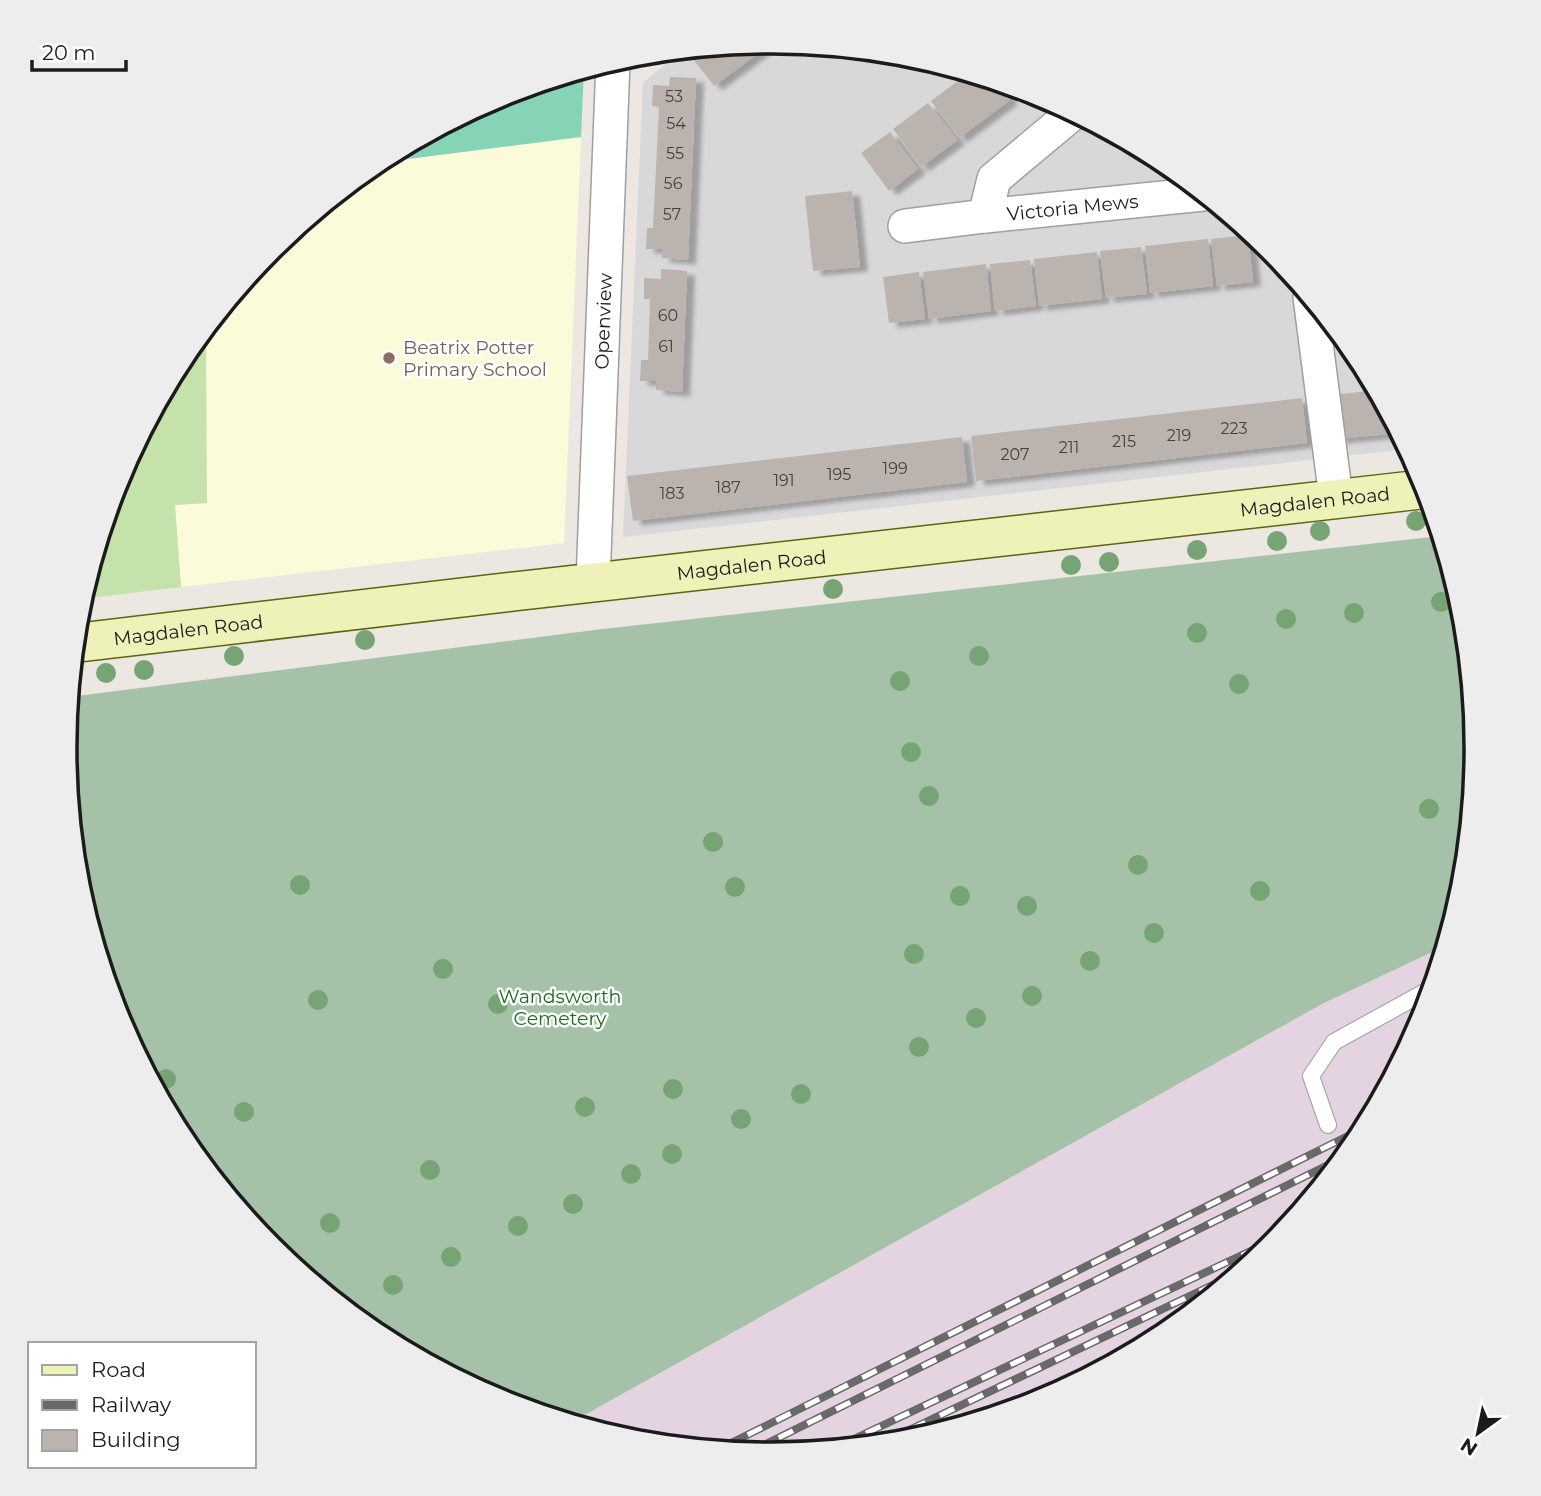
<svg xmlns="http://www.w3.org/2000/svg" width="1541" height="1496" font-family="Montserrat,sans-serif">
<defs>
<filter id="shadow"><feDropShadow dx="8" dy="4.5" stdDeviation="2" flood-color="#0004"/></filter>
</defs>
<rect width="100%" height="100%" fill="#ece8e1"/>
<path fill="#d9d8d8" d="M 770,42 L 909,56 L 1041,96 L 1163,161 L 1270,249 L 1358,356 L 1407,449 L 623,537 L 643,82 L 683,51 Z"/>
<path fill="#e4d4e1" d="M 1445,946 L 1423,1019 L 1357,1141 L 1269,1247 L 1162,1335 L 1040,1400 L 908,1441 L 770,1454 L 632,1440 L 572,1422 L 1322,1004 Z"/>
<path fill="#fbfbda" d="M 581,137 L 564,543 L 181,587 L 175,505 L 206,503 L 206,329 L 272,248 L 376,163 Z"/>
<path fill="#c6e2ab" d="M 206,329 L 207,503 L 175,505 L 181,587 L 81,599 L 118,477 L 184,355 Z"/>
<path fill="#a5c2a9" d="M 1440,536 L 1463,611 L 1476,748 L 1463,886 L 1445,946 L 1322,1004 L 572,1422 L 500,1400 L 378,1335 L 271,1247 L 183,1140 L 118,1018 L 78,885 L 65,748 L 69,697 L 594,630 Z"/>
<path fill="#86d4b6" d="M 584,70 L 581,137 L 376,163 L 501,96 Z"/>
<g fill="#bbb4ae" filter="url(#shadow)">
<path d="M 773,42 L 714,86 L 693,59 L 700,54 L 699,49 Z"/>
<path d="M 967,74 L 997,82 L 1010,100 L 959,138 L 931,101 Z"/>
<path d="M 670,77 L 696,78 L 688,260 L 662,258 L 662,249 L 646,249 L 647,228 L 653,228 L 659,107 L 652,106 L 653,85 L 669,86 Z"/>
<path d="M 928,103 L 957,140 L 921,167 L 893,129 Z"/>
<path d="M 890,132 L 918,169 L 889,191 L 861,153 Z"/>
<path d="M 852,191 L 860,267 L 813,271 L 805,196 Z"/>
<path d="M 1248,235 L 1253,282 L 1217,286 L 1211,239 Z"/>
<path d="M 1208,239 L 1213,286 L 1150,293 L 1145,246 Z"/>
<path d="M 1141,247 L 1147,294 L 1106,298 L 1100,251 Z"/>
<path d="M 1097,252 L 1102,299 L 1039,306 L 1034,259 Z"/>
<path d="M 1030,260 L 1036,306 L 995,311 L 990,264 Z"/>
<path d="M 986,264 L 991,311 L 929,319 L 923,272 Z"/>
<path d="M 661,269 L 687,271 L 682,392 L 656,390 L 656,381 L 640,381 L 641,360 L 648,360 L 650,299 L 644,299 L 644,278 L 661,279 Z"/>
<path d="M 919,272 L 925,319 L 889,323 L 883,277 Z"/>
<path d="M 1376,390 L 1399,433 L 1337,439 L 1333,395 Z"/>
<path d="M 1302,398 L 1307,443 L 976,481 L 971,436 Z"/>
<path d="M 962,437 L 967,482 L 633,521 L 627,476 Z"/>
</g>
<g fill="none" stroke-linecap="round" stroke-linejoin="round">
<g stroke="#9f9f9f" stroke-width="18">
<path id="lane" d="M 1328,1125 L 1311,1076 L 1334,1042 L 1432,988"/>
</g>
<g stroke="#9f9f9f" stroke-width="36">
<g id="street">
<path id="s1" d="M 1073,113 L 994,179 L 985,216 L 1203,194"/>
<path d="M 905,226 L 985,216"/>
<path d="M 1310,297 L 1336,498"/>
<path id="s2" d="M 593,582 L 613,61"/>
</g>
</g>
<g stroke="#5b650e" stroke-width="41">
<g id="secondary">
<path id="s3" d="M 75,643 L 518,591 L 1426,489"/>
</g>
</g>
<use href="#lane" stroke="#fff" stroke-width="16"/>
<use href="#street" stroke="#fff" stroke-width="33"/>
<use href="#secondary" stroke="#eff2b8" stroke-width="38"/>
<g stroke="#696969" stroke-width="8">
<g id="rail">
<path d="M 882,1443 L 1238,1273"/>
<path d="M 837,1447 L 1278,1238"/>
<path d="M 719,1449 L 1364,1128"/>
<path d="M 750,1452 L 1344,1157"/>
</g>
</g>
<use href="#rail" stroke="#fff" stroke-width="5" stroke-dasharray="16" stroke-linecap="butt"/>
</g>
<g fill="#76a475">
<circle cx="1416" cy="521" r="10"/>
<circle cx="1320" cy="531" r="10"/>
<circle cx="1277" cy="541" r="10"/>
<circle cx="1197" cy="550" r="10"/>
<circle cx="1109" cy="562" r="10"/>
<circle cx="1071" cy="565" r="10"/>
<circle cx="833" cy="589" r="10"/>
<circle cx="1441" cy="602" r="10"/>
<circle cx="1354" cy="613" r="10"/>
<circle cx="1286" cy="619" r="10"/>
<circle cx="1197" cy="633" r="10"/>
<circle cx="365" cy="640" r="10"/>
<circle cx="234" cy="656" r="10"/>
<circle cx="979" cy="656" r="10"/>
<circle cx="144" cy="670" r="10"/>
<circle cx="106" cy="673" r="10"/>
<circle cx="900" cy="681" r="10"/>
<circle cx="1239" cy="684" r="10"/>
<circle cx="911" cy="752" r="10"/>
<circle cx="929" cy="796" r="10"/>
<circle cx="1429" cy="809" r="10"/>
<circle cx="713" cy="842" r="10"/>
<circle cx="1138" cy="865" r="10"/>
<circle cx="300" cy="885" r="10"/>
<circle cx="735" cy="887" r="10"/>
<circle cx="1260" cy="891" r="10"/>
<circle cx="960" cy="896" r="10"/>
<circle cx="1027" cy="906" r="10"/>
<circle cx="1154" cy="933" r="10"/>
<circle cx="914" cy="954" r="10"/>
<circle cx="1090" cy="961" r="10"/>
<circle cx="443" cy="969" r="10"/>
<circle cx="1032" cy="996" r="10"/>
<circle cx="318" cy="1000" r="10"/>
<circle cx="498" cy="1004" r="10"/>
<circle cx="976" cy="1018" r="10"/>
<circle cx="919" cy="1047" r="10"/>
<circle cx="166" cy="1079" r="10"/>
<circle cx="673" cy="1089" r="10"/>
<circle cx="801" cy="1094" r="10"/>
<circle cx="585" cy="1107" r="10"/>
<circle cx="244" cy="1112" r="10"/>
<circle cx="741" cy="1119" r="10"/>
<circle cx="672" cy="1154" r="10"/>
<circle cx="430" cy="1170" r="10"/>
<circle cx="631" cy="1174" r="10"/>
<circle cx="573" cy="1204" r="10"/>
<circle cx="330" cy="1223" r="10"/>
<circle cx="518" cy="1226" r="10"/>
<circle cx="451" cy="1257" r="10"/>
<circle cx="393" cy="1285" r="10"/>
</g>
<circle fill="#8d6e63" stroke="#fff" stroke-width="2.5" cx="389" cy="358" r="7"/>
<g text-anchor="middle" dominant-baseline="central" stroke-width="5" stroke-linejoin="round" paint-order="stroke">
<g font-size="16" fill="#434140">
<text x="674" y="96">53</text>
<text x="676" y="123">54</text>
<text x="675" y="153">55</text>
<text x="673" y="183">56</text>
<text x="672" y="214">57</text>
<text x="668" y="315">60</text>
<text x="666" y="346">61</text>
<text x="1234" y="428">223</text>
<text x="1179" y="435">219</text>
<text x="1124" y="441">215</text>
<text x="1069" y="447">211</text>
<text x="1015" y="454">207</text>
<text x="895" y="468">199</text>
<text x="839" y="474">195</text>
<text x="784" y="480">191</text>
<text x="728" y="487">187</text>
<text x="672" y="493">183</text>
</g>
<g font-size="19" fill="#1b1b1b" stroke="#fff">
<text stroke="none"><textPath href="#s1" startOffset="229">Victoria Mews</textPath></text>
<text stroke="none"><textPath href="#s2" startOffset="261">Openview</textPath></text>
<text stroke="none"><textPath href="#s3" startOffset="1248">Magdalen Road</textPath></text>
<text stroke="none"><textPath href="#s3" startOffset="681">Magdalen Road</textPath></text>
<text stroke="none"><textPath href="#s3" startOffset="114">Magdalen Road</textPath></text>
</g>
<g font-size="19" fill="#785e54" stroke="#fff" text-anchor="start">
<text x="403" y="347">Beatrix Potter<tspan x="403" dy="22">Primary School</tspan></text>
</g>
<g font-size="19" fill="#156d1d" stroke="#fff">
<text x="560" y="996">Wandsworth<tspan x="560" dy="22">Cemetery</tspan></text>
</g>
</g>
<path d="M0 0H1541V1496H0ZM770 54H771A693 693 0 0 1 1464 747V749A693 693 0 0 1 771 1442H770A693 693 0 0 1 77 749V747A693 693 0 0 1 770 54Z" fill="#ededed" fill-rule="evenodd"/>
<path fill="none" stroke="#1b1b1b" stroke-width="3.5" d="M770 54H771A693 693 0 0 1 1464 747V749A693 693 0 0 1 771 1442H770A693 693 0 0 1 77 749V747A693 693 0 0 1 770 54Z"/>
<rect x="28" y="1342" width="228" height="126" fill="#ffffff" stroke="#a4a4a4" stroke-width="2"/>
<rect x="42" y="1365" width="35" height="10" fill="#eff2b8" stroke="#a4a4a4" stroke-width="2"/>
<text x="91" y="1377" font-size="21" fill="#1b1b1b">Road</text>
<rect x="42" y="1400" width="35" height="10" fill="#696969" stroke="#a4a4a4" stroke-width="2"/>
<text x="91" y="1412" font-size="21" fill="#1b1b1b">Railway</text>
<rect x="42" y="1430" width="35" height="21" fill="#bbb4ae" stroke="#a4a4a4" stroke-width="2"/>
<text x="91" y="1447" font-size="21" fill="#1b1b1b">Building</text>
<g transform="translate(1478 1433) rotate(213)" stroke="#ffffff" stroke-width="5" paint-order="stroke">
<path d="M0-5L12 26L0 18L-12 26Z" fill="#1b1b1b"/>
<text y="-10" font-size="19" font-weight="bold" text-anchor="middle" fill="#1b1b1b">N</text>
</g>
<path d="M32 60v10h94v-10" fill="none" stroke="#1b1b1b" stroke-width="3.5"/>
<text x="42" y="60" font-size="21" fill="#1b1b1b" stroke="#ffffff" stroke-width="5" paint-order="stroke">20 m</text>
</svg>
